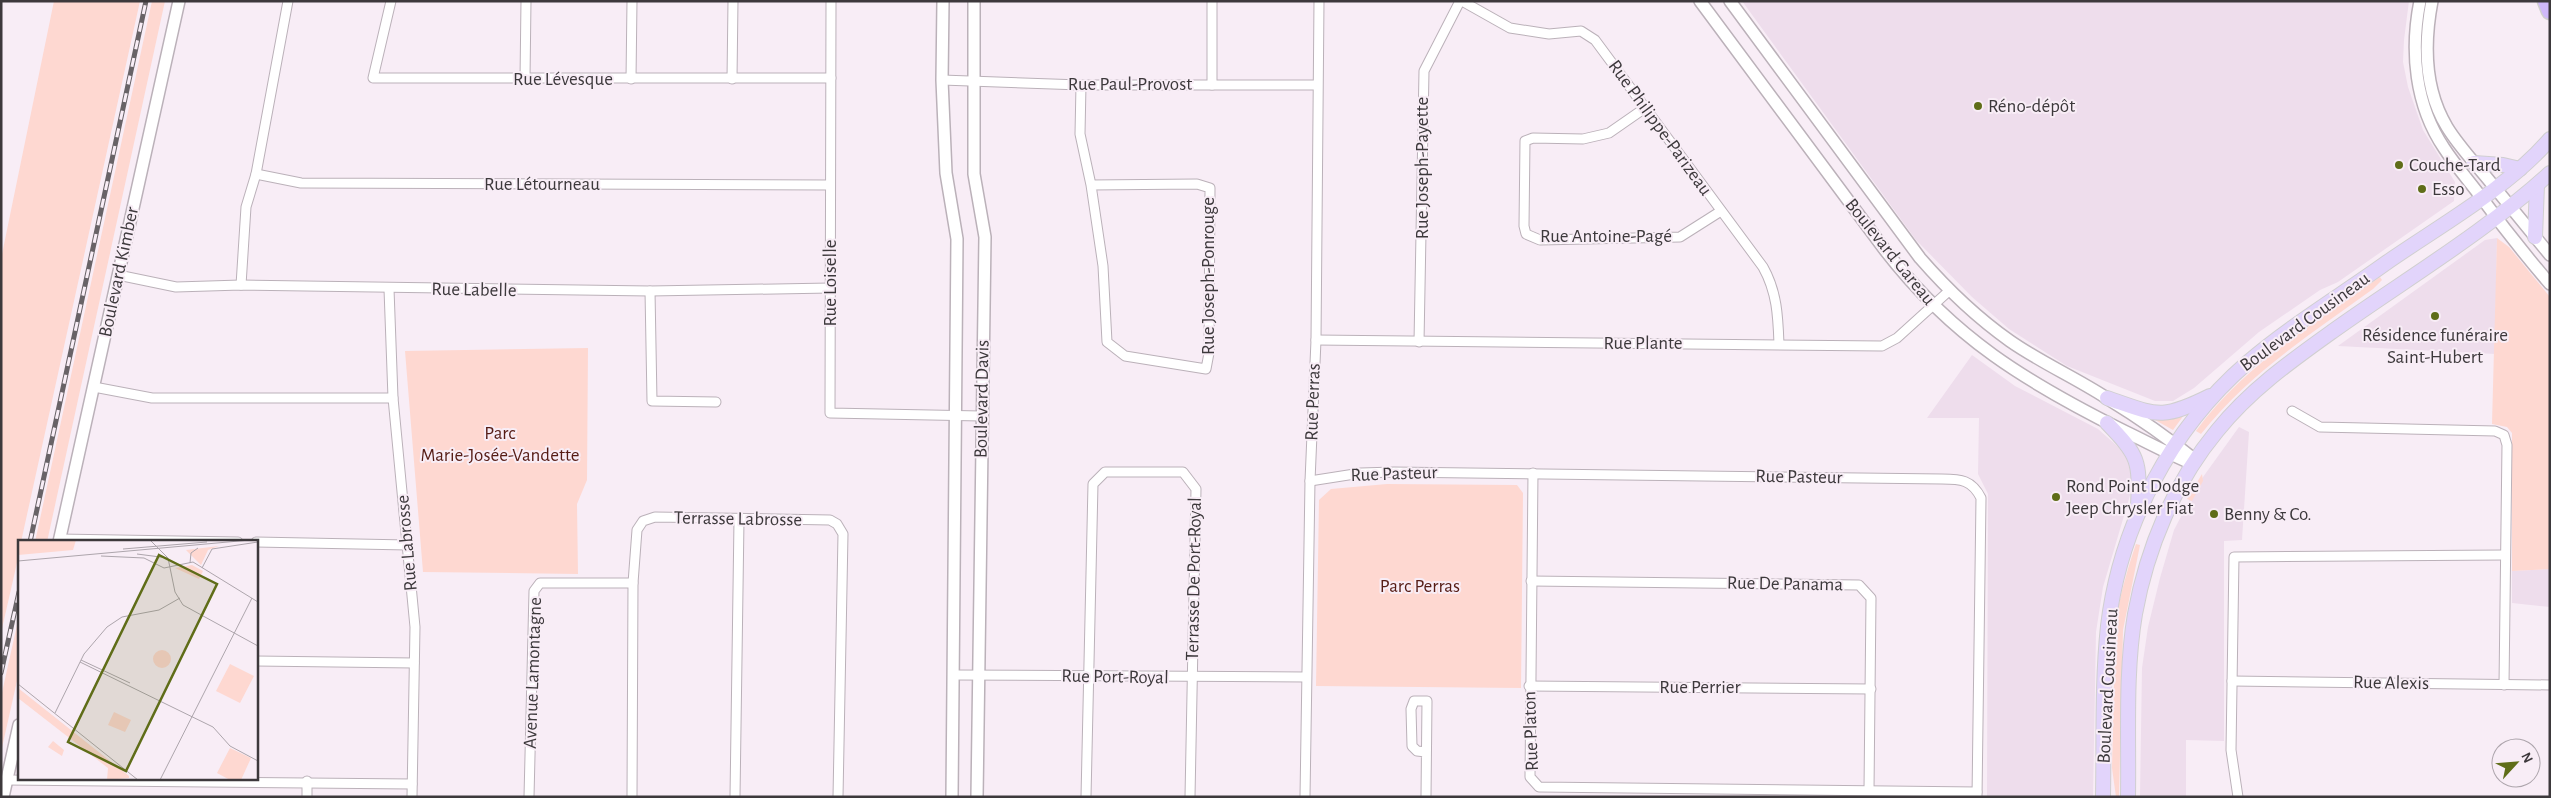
<svg xmlns="http://www.w3.org/2000/svg" width="2551" height="798" font-family="'Alegreya Sans',sans-serif">
<rect width="100%" height="100%" fill="#f8edf6"/>
<g fill="#eeddec">
<path d="M 1742,1 L 2409,1 L 2404,40 L 2403,62 L 2408,87 L 2423,130 L 2455,182 L 2454,201 L 2338,282 L 2320,290 L 2259,332 L 2194,388 L 2173,401 L 2155,401 L 2067,366 L 2009,329 L 1972,297 L 1916,240 Z"/>
<path d="M 2497,238 L 2495,354 L 2338,346 L 2485,240 Z"/>
<path d="M 1972,355 L 2015,386 L 2098,429 L 2124,452 L 2132,472 L 2131,492 L 2103,587 L 2096,632 L 2093,797 L 1987,797 L 1988,494 L 1978,474 L 1979,418 L 1927,418 Z"/>
<path d="M 2239,427 L 2249,432 L 2242,540 L 2224,541 L 2224,741 L 2186,740 L 2186,797 L 2140,797 L 2142,668 L 2148,627 L 2160,578 L 2174,530 L 2198,484 Z"/>
<path d="M 2550,569 L 2550,607 L 2512,603 L 2512,571 Z"/>
</g>
<g fill="#fed8d1">
<path d="M 54,1 L 140,1 L 21,542 L 19,542 L 19,554 L 1,633 L 1,259 Z"/>
<path d="M 152,1 L 165,1 L 47,542 L 35,542 Z"/>
<path d="M 2497,238 L 2509,247 L 2550,297 L 2550,569 L 2512,571 L 2512,433 L 2507,427 L 2492,424 Z"/>
<path d="M 2380,277 L 2382,280 L 2373,289 C 2310,335 2250,372 2201,434 L 2196,431 C 2244,365 2314,324 2380,277 Z"/>
<path d="M 588,348 L 587,480 L 577,504 L 578,574 L 423,572 L 405,351 Z"/>
<path d="M 2184,415 L 2173,430 L 2155,420 L 2157,418 L 2169,420 Z"/>
<path d="M 2202,474 L 2203,481 L 2192,501 L 2187,499 Z"/>
<path d="M 1387,484 L 1517,485 L 1523,493 L 1521,688 L 1316,686 L 1319,500 L 1331,489 Z"/>
<path d="M 2136,544 L 2140,545 L 2123,630 L 2119,797 L 2116,797 L 2112,768 L 2115,640 L 2117,640 C 2110,624 2131,558 2136,544 Z"/>
<path d="M 19,616 L 19,672 L 1,752 L 1,697 Z"/>
</g>
<g fill="none" stroke-linecap="round" stroke-linejoin="round">
<g stroke="#bbb1b9" stroke-width="11">
<g id="minor">
<path d="M 391,1 L 373,78 L 831,78"/>
<path d="M 831,1 L 830,413 L 981,416"/>
<path d="M 1212,1 L 1212,85"/>
<path d="M 1462,1 L 1510,28 L 1549,34 L 1581,31 L 1595,40 L 1763,267 C 1777,292 1778,316 1779,344"/>
<path d="M 525,79 L 526,1"/>
<path d="M 631,79 L 632,1"/>
<path d="M 732,79 L 733,1"/>
<path d="M 942,80 L 1081,85 L 1317,85"/>
<path d="M 1081,85 L 1080,134 L 1091,185 L 1103,266 L 1107,342 L 1125,356 L 1206,369 L 1209,353 L 1210,188 L 1197,184 L 1091,185"/>
<path d="M 1645,108 L 1609,133 L 1583,139 L 1533,138 L 1525,141 L 1524,226 L 1526,234 L 1540,240 L 1680,237 L 1721,211"/>
<path d="M 256,174 L 301,183 L 829,185"/>
<path d="M 118,275 L 176,287 L 241,285 L 650,291 L 830,288"/>
<path d="M 241,285 L 246,207 L 256,174 L 288,1"/>
<path d="M 389,289 L 393,398 L 415,627 L 412,797"/>
<path d="M 650,291 L 652,401 L 716,402"/>
<path d="M 1316,340 L 1882,346 L 1897,338 L 1950,290"/>
<path d="M 1419,342 L 1424,71 L 1460,1"/>
<path d="M 94,387 L 152,398 L 393,398"/>
<path d="M 2292,411 L 2320,427 L 2495,431 L 2504,435 L 2507,445 L 2504,685"/>
<path d="M 1533,473 L 1530,777 L 1539,787 L 1977,792"/>
<path d="M 1310,481 L 1361,473 L 1394,472 L 1942,479 C 1961,479 1972,480 1981,498 L 1977,797"/>
<path d="M 59,539 L 238,542"/>
<path d="M 256,542 L 408,545"/>
<path d="M 1531,581 L 1859,585 L 1871,598 L 1869,790"/>
<path d="M 256,661 L 414,663"/>
<path d="M 954,675 L 1306,677"/>
<path d="M 2232,681 L 2550,685"/>
<path d="M 1529,686 L 1871,689"/>
<path d="M 1426,752 L 1417,751 L 1412,746 L 1411,709 L 1414,701 L 1427,701 L 1426,797"/>
<path d="M 6,780 L 412,784"/>
<path d="M 307,797 L 307,781"/>
<path d="M 529,797 L 534,591 L 540,583 L 633,583"/>
<path d="M 632,797 L 633,583 L 637,530 L 643,521 L 655,517 L 830,520 L 837,524 L 843,534 L 838,797"/>
<path d="M 735,797 L 739,520"/>
<path d="M 1086,797 L 1093,484 L 1105,472 L 1183,472 L 1196,489 L 1190,797"/>
<path d="M 1305,797 L 1310,481 L 1316,340 L 1319,1"/>
<path d="M 2238,797 L 2231,750 L 2234,557 L 2504,555"/>
</g>
</g>
<g stroke="#bbb1b9" stroke-width="14">
<g id="tertiary">
<path d="M 943,1 L 942,80 L 946,173 L 957,239 L 952,797"/>
<path d="M 974,1 L 974,174 L 985,237 L 977,797"/>
<path d="M 1700,1 L 1885,250 C 1953,338 2026,382 2124,431 C 2147,442 2169,454 2193,464"/>
<path d="M 1730,1 L 1920,258 C 1947,289 1976,317 2010,341 C 2040,362 2074,377 2105,397 C 2136,416 2167,437 2195,460"/>
<path d="M 2420,1 C 2410,51 2415,105 2444,148 C 2455,165 2469,181 2481,197 C 2503,227 2526,256 2550,284"/>
<path d="M 2432,1 C 2424,43 2424,89 2447,127 C 2458,145 2473,161 2487,178 C 2508,204 2529,229 2550,255"/>
<path d="M 59,542 L 179,1"/>
<path d="M 3,797 L 19,725"/>
</g>
</g>
<g stroke="#d0cfd0" stroke-width="16">
<g id="primary">
<path d="M 2474,163 L 2503,165 L 2520,169"/>
<path d="M 2535,237 L 2537,185"/>
<path d="M 2107,398 C 2157,415 2160,421 2210,396"/>
<path d="M 2107,423 C 2139,456 2140,461 2138,506"/>
<path d="M 2103,797 C 2104,740 2102,682 2108,626 C 2120,525 2171,429 2247,363 C 2290,326 2340,296 2386,263 C 2439,226 2508,188 2550,139"/>
<path d="M 2128,797 C 2129,737 2125,673 2135,614 C 2147,548 2174,483 2217,431 C 2250,390 2291,361 2333,331 C 2406,279 2484,233 2550,173"/>
</g>
</g>
<g stroke="#d0cfd0" stroke-width="19">
<path id="motorway" d="M 2546,1 L 2550,11"/>
</g>
<use href="#minor" stroke="#fff" stroke-width="9"/>
<use href="#tertiary" stroke="#fff" stroke-width="11"/>
<use href="#primary" stroke="#e2d4fb" stroke-width="14"/>
<use href="#motorway" stroke="#cfb8f9" stroke-width="16"/>
<g stroke="#686367" stroke-width="5">
<g id="rail">
<path d="M 30,542 L 146,1"/>
<path d="M 1,673 L 19,592"/>
</g>
</g>
<use href="#rail" stroke="#f8edf6" stroke-width="3" stroke-dasharray="9" stroke-linecap="butt"/>
</g>
<g fill="#5f6d18" stroke="#f8edf6" stroke-width="2">
<circle cx="1978" cy="106" r="5"/>
<circle cx="2399" cy="165" r="5"/>
<circle cx="2422" cy="189" r="5"/>
<circle cx="2435" cy="316" r="5"/>
<circle cx="2056" cy="497" r="5"/>
<circle cx="2214" cy="514" r="5"/>
</g>
<g text-anchor="middle" dominant-baseline="central" stroke-width="4" stroke-linejoin="round" paint-order="stroke">
<g font-size="19" fill="#3d393c" stroke="#f8edf6">
<text x="563" y="79">Rue Lévesque</text>
<text x="1130" y="84">Rue Paul-Provost</text>
<text transform="translate(1660 128) rotate(54)">Rue Philippe-Parizeau</text>
<text transform="translate(1422 168) rotate(-90)">Rue Joseph-Payette</text>
<text x="542" y="184">Rue Létourneau</text>
<text x="1606" y="236">Rue Antoine-Pagé</text>
<text transform="translate(1890 252) rotate(51)">Boulevard Gareau</text>
<text transform="translate(119 272) rotate(-78)">Boulevard Kimber</text>
<text transform="translate(1208 276) rotate(-90)">Rue Joseph-Ponrouge</text>
<text transform="translate(830 283) rotate(-90)">Rue Loiselle</text>
<text transform="translate(474 290) rotate(1)">Rue Labelle</text>
<text transform="translate(2305 322) rotate(-36)">Boulevard Cousineau</text>
<text x="1643" y="343">Rue Plante</text>
<text transform="translate(982 399) rotate(-89)">Boulevard Davis</text>
<text transform="translate(1313 402) rotate(-88)">Rue Perras</text>
<text transform="translate(1394 474) rotate(-2)">Rue Pasteur</text>
<text transform="translate(1799 477) rotate(1)">Rue Pasteur</text>
<text transform="translate(738 519) rotate(1)">Terrasse Labrosse</text>
<text transform="translate(407 543) rotate(-95)">Rue Labrosse</text>
<text transform="translate(1194 579) rotate(-89)">Terrasse De Port-Royal</text>
<text transform="translate(1785 584) rotate(1)">Rue De Panama</text>
<text transform="translate(533 673) rotate(-88)">Avenue Lamontagne</text>
<text transform="translate(1115 677) rotate(1)">Rue Port-Royal</text>
<text transform="translate(2391 683) rotate(1)">Rue Alexis</text>
<text transform="translate(2108 686) rotate(-87)">Boulevard Cousineau</text>
<text x="1700" y="687">Rue Perrier</text>
<text transform="translate(1531 731) rotate(-92)">Rue Platon</text>
</g>
<g font-size="19" fill="#3d393c" stroke="#f8edf6" text-anchor="start">
<text x="1988" y="106">Réno-dépôt</text>
<text x="2409" y="165">Couche-Tard</text>
<text x="2432" y="189">Esso</text>
<text x="2435" y="335" text-anchor="middle">Résidence funéraire<tspan x="2435" dy="22">Saint-Hubert</tspan></text>
<text x="2066" y="486">Rond Point Dodge<tspan x="2066" dy="22">Jeep Chrysler Fiat</tspan></text>
<text x="2224" y="514">Benny &amp; Co.</text>
</g>
<g font-size="19" fill="#561c15" stroke="#f8edf6">
<text x="500" y="433">Parc<tspan x="500" dy="22">Marie-Josée-Vandette</tspan></text>
<text x="1420" y="586">Parc Perras</text>
</g>
</g>
<g transform="translate(18 540)">
<rect width="240" height="240" fill="#f8edf6"/>
<path d="M 0,0 L 58,0 L 55,10 L 0,15 ZM 201,6 L 190,10 L 183,25 L 168,10 ZM 174,25 L 185,31 L 181,39 L 157,28 ZM135 119a9 9 0 1 1 18 0a9 9 0 1 1-18 0ZM 212,124 L 236,136 L 222,163 L 198,151 ZM 0,148 L 111,236 L 111,238 L 89,240 L 90,228 L 0,158 ZM 96,172 L 113,180 L 107,192 L 90,185 ZM 35,201 L 46,210 L 44,216 L 30,207 ZM 212,208 L 233,218 L 223,240 L 212,240 L 199,233 Z" fill="#fed8d1"/>
<path fill="none" stroke="#ada5ac" stroke-width="1" d="M 132,0 L 150,18 L 157,52 L 165,65 L 240,106M 105,9 L 189,2M 119,14 L 150,18M 83,16 L 126,18 L 146,28 L 175,22 L 240,62M 0,21 L 232,0M 172,23 L 173,13 L 180,8M 184,28 L 194,9 L 240,2M 63,120 L 112,143M 62,122 L 195,187 L 212,206 L 240,221M 0,144 L 120,240M 37,173 L 66,114 L 89,87 L 104,77 L 141,70 L 162,58M 142,240 L 234,58"/>
<path fill="#5f6d18" fill-opacity="0.15" stroke="#5f6d18" stroke-width="2.5" d="M 141,15 L 199,44 L 108,231 L 50,202 Z"/>
<rect width="240" height="240" fill="none" stroke="#3d393c" stroke-width="2.5"/>
</g>
<rect width="2551" height="798" fill="none" stroke="#3d393c" stroke-width="5"/>
<g transform="translate(2516 763) rotate(64)"><circle r="24" fill="#f8edf6" stroke="#ada5ac"/>
<path d="M0-4L9 19L0 12L-9 19Z" fill="#5f6d18"/>
<text y="-8" font-size="14" font-weight="bold" text-anchor="middle" fill="#3d393c">N</text>
</g>
</svg>
